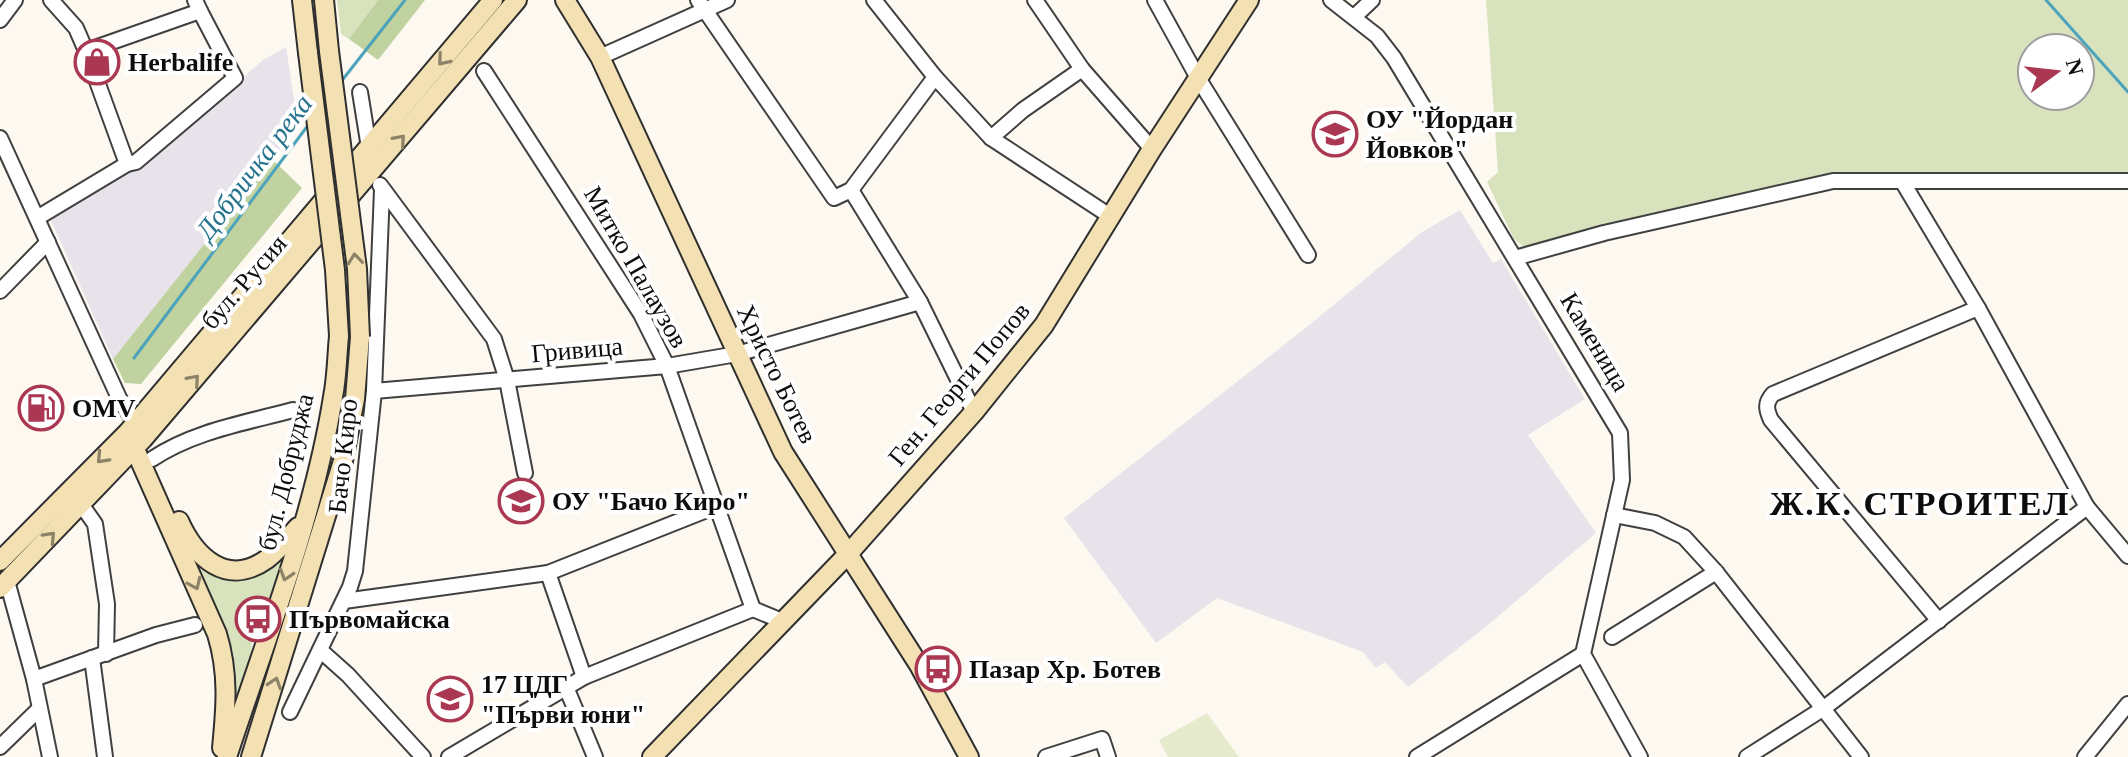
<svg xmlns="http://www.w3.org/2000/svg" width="2128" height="757" font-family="'Times New Roman',serif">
<rect width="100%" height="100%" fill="#fdf8f0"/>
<g fill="#e8e3eb">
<path d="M 286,47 L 298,127 L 113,359 L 49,216 L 124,172 L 143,166 L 263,60 Z"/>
<path d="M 1460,210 L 1493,263 L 1501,259 L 1585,399 L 1528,435 L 1596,533 L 1482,630 L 1408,687 L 1385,662 L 1376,668 L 1363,652 L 1217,598 L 1156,643 L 1064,518 L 1308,326 L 1422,232 Z"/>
</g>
<g fill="#d8e3be" fill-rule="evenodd">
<path d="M 337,0 L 378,0 L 349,39 L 341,34 Z"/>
<path d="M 1486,0 L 2128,0 L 2128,176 L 1833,176 L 1524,247 L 1514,239 L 1487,182 L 1498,172 ZM 2032,48 L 2080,48 L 2080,96 L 2032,96 Z"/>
<path d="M 287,549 L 268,602 C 253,617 252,642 250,661 C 248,681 237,703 232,722 L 236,673 L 233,652 L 195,565 L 209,574 L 221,577 Z"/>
</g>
<g fill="#bfd29f">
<path d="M 378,0 L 425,0 L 378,60 L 349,39 Z"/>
<path d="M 272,159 L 302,188 L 141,384 L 125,383 L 113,359 Z"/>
</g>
<path fill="#e7ebce" d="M 1207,713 L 1239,757 L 1168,757 L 1159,740 Z"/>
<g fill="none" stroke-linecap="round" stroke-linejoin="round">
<g stroke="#4ca3bb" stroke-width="3">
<path d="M 2046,0 L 2128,92"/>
<path d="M 340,83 L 405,0"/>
<path d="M 134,358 L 309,124"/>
</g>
<g stroke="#404040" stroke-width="18">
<g id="street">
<path d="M 51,0 L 76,28 L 86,51 L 127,164"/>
<path d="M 698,0 L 834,198 L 851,190 L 935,77"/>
<path d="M 874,0 L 935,77 L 991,138 L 1110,216"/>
<path d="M 1035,0 L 1082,69 L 1152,149"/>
<path d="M 1155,0 L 1198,78 L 1308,255"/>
<path d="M 1331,0 L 1377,36 L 1394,58 L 1620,433 L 1622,480 L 1583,654 L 1640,757"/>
<path d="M 1354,17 L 1372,0"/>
<path d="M 0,20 L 15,0"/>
<path d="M 86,51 L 200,11 L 195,0"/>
<path d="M 600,57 L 727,0"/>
<path d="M 484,71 L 641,314 L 667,366 L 753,609 L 782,621"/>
<path d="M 360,92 L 370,154"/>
<path d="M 0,138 L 119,398 L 135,423"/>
<path d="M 991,138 L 1023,110 L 1082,69"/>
<path d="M 1902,181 L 1978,308 L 2087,507 L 2128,556"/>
<path d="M 380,185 L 494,339 L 507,380 L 525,473"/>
<path d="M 851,190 L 920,302 L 974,412"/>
<path d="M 37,218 L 127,164 L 136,162 L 235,78 L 200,11"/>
<path d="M 1515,258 L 1604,233 L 1833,181 L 2128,181"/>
<path d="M 0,291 L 48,242"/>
<path d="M 374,391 L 667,366 L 737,354 L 920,302"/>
<path d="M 152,459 C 194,431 245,423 293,410"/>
<path d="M 81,504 L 95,524 L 107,604 L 106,654"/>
<path d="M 1614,515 L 1655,523 L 1684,537 L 1716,572 L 1861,757"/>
<path d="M 548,573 L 584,677"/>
<path d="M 7,581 L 34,679 L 50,757"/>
<path d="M 344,601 L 548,573 L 717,506"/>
<path d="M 1939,621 L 1771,420 C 1766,409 1765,403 1773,394 L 1978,308"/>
<path d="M 1612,637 L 1716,572"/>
<path d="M 320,650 L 348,675 L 423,757"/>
<path d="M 92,658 L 105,757"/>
<path d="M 34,679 L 156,635 L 195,625"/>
<path d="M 566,687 L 595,757"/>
<path d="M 290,712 L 350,587 L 355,571 L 374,391 L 382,190"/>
<path d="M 0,747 L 39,709"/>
<path d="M 449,757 L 584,677 L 753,609"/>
<path d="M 1046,757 L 1102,739 L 1108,757"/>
<path d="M 1417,757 L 1583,654"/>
<path d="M 1747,757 L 1824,708 L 2087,507"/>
<path d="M 2085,757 L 2128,704"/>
</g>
</g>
<g stroke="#2f2f2f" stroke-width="22">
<g id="secondary">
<path d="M 302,0 L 308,53"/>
<path d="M 324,0 L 329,51"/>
<path d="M 565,0 L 600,57 L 783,452 L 919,665 L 969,757"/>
<path d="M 130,438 L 217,634 C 229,673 226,708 222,748"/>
<path d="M 179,521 C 195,557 227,588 267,559 C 279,550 288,538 298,527"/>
<path d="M 0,561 L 128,432 L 493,0"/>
<path d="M 0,588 L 143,439 L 517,0"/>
<path d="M 227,757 C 265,641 314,517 333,397 C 337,377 337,356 339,336"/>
<path d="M 251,757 L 343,461 L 355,399 L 360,337"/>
<path d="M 652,757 L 849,553 L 974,412 L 1044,325 L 1152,149 L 1249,0"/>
</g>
</g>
<use href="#street" stroke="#fff" stroke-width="14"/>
<use href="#secondary" stroke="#f4e1b3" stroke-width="18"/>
<g stroke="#2f2f2f" stroke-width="22" stroke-linecap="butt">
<g id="secondary-bridge">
<path d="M 329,51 L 357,269 L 360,337"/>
<path d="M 308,53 L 335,270 L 339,336"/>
</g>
</g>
<use href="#secondary-bridge" stroke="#f4e1b3" stroke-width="18"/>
</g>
<defs><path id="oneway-chevron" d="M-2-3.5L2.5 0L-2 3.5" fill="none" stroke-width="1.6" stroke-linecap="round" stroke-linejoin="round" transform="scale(2)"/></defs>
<g stroke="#8c8268">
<use href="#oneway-chevron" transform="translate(443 60) rotate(130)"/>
<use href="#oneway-chevron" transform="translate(400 140) rotate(-49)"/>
<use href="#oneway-chevron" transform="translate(355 259) rotate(-96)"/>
<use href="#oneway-chevron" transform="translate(194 380) rotate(-49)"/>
<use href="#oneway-chevron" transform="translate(102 458) rotate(133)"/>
<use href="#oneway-chevron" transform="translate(50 537) rotate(-47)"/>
<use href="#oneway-chevron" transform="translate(286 575) rotate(108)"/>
<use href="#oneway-chevron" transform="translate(195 584) rotate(66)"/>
<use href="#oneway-chevron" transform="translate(275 683) rotate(-72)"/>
</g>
<defs>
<g id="shop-ring" transform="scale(2.3)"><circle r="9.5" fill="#fff" stroke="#ab3852" stroke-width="1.5"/><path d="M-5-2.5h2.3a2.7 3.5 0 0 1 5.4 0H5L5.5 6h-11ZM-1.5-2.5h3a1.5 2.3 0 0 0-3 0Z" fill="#ab3852"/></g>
<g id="school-ring" transform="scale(2.3)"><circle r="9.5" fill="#fff" stroke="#ab3852" stroke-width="1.5"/><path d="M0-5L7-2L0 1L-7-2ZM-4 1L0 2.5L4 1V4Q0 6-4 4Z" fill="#ab3852"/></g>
<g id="fuel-ring" transform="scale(2.3)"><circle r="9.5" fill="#fff" stroke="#ab3852" stroke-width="1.5"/><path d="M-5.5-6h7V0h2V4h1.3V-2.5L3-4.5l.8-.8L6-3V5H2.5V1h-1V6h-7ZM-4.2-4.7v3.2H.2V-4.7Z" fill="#ab3852"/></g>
<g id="bus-ring" transform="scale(2.3)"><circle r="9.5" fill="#fff" stroke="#ab3852" stroke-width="1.5"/><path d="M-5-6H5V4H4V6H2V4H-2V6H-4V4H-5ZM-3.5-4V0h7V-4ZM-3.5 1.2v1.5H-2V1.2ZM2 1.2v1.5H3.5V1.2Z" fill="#ab3852"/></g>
</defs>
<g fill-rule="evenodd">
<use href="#shop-ring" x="97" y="62"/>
<use href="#school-ring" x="1335" y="134"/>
<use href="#fuel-ring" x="41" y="408"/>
<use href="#school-ring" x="521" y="501"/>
<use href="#bus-ring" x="258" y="619"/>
<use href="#bus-ring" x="938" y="669"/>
<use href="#school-ring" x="450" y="699"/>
</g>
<g text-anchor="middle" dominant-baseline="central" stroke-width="8" stroke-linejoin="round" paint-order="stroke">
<g font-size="26" font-weight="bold" fill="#0d0d0d" stroke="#fff" text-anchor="start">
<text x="128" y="62">Herbalife</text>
<text x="1366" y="119">ОУ "Йордан<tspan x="1366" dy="30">Йовков"</tspan></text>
<text x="72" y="408">OMV</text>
<text x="552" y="501">ОУ "Бачо Киро"</text>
<text x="289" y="619">Първомайска</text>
<text x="969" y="669">Пазар Хр. Ботев</text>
<text x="481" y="684">17 ЦДГ<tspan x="481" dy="30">"Първи юни"</tspan></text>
</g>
<g font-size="26" fill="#0d0d0d" stroke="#fff">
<text transform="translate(636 267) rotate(60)">Митко Палаузов</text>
<text transform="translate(244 282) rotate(-49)">бул. Русия</text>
<text transform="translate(1595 342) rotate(59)">Каменица</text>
<text transform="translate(577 350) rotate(-5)">Гривица</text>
<text transform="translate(777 374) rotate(64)">Христо Ботев</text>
<text transform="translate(959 384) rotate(-50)">Ген. Георги Попов</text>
<text transform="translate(343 456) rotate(-84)">Бачо Киро</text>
<text transform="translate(286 472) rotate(-76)">бул. Добруджа</text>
</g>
<g font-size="28" font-style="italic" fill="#27748e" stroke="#fff">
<text transform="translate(254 167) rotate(-53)">Добричка река</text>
</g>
<g font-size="34" font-weight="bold" letter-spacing="2" fill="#0d0d0d" stroke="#fff">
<text x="1920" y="503">Ж.К. СТРОИТЕЛ</text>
</g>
</g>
<g transform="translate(2056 72) rotate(75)"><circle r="38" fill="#ffffff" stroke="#9e9e9e" stroke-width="2"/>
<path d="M0-6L14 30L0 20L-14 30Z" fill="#ab3852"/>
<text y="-12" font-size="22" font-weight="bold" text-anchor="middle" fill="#0d0d0d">N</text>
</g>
</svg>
